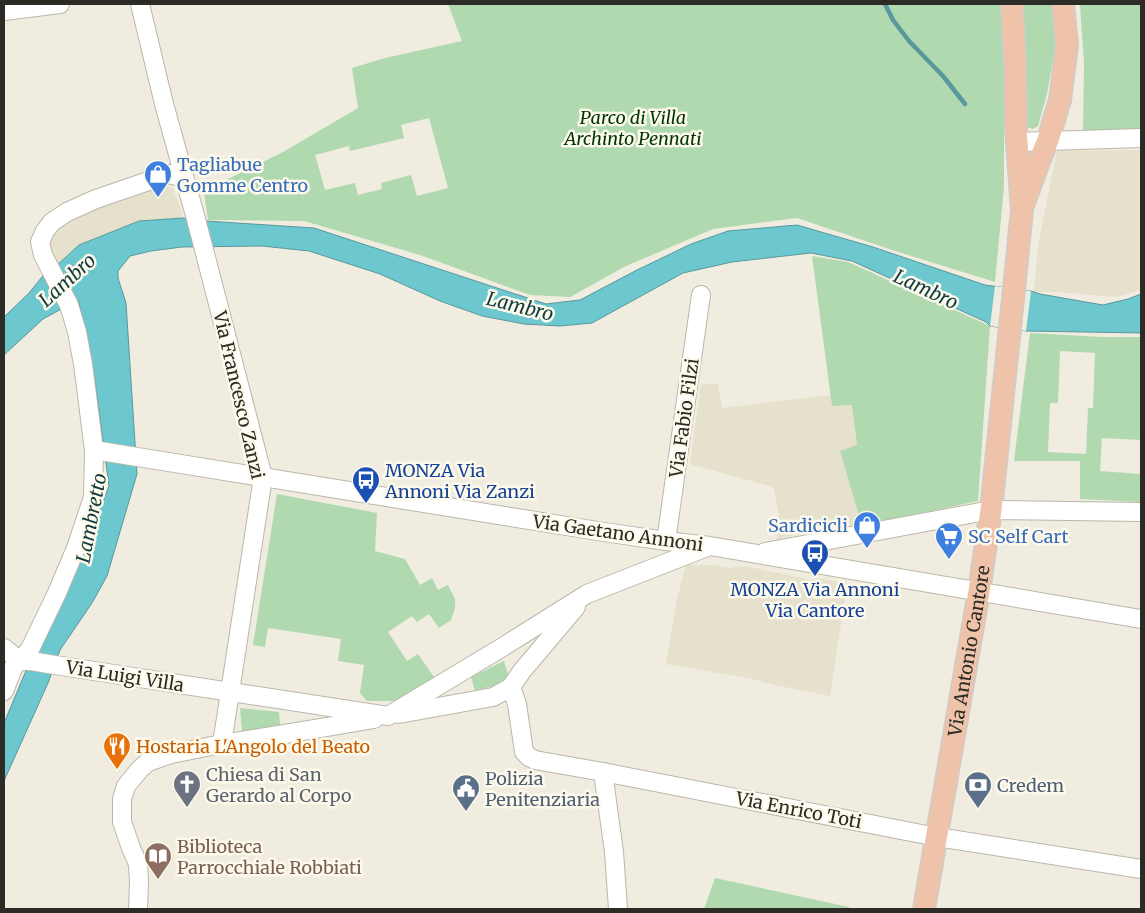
<svg xmlns="http://www.w3.org/2000/svg" width="1145" height="913" font-family="Merriweather,serif">
<rect width="100%" height="100%" fill="#f0ecdf"/>
<g fill="#e6e1cc">
<path d="M 1141,150 L 1141,290 L 1116,297 L 1055,292 L 1034,292 L 1038,245 L 1057,151 Z"/>
<path d="M 154,182 L 173,189 L 180,207 L 183,218 L 149,220 L 79,245 L 54,268 L 46,241 L 62,221 Z"/>
<path d="M 701,384 L 718,384 L 722,408 L 831,395 L 832,406 L 852,404 L 857,446 L 840,451 L 862,526 L 817,531 L 777,539 L 779,513 L 773,487 L 690,464 Z"/>
<path d="M 686,565 L 714,565 L 730,568 L 744,566 L 813,580 L 819,578 L 847,584 L 830,696 L 770,684 L 748,678 L 666,664 L 677,599 Z"/>
</g>
<g fill="#b0d9b0" fill-rule="evenodd">
<path d="M 448,4 L 1002,4 L 1004,42 L 1004,187 L 995,282 L 892,250 L 797,218 L 713,229 L 626,266 L 570,297 L 530,295 L 420,255 L 304,221 L 208,220 L 204,191 L 283,152 L 358,108 L 352,68 L 385,58 L 462,41 ZM 429,118 L 448,188 L 417,196 L 411,175 L 381,183 L 382,189 L 358,195 L 355,183 L 325,190 L 315,155 L 349,146 L 350,151 L 404,138 L 401,125 Z"/>
<path d="M 1020,4 L 1054,4 L 1057,38 L 1047,94 L 1038,126 L 1033,129 L 1027,127 L 1024,120 Z"/>
<path d="M 1080,4 L 1141,4 L 1141,130 L 1110,132 L 1083,131 L 1084,63 Z"/>
<path d="M 812,256 L 848,262 L 990,326 L 978,501 L 862,526 L 840,451 L 857,445 L 852,405 L 832,406 Z"/>
<path d="M 1030,333 L 1102,337 L 1141,337 L 1141,440 L 1102,438 L 1100,471 L 1141,474 L 1141,502 L 1080,499 L 1080,461 L 1014,461 ZM 1060,351 L 1095,353 L 1093,408 L 1088,408 L 1086,454 L 1048,452 L 1050,403 L 1058,403 Z"/>
<path d="M 277,494 L 377,513 L 375,551 L 405,559 L 420,585 L 432,578 L 438,590 L 448,585 L 455,599 L 455,608 L 451,620 L 439,628 L 429,614 L 417,622 L 412,616 L 388,632 L 407,661 L 418,654 L 434,677 L 405,701 L 367,701 L 360,693 L 364,665 L 338,661 L 341,639 L 268,628 L 265,647 L 253,645 Z"/>
<path d="M 504,661 L 510,681 L 475,691 L 471,677 Z"/>
<path d="M 240,708 L 279,712 L 280,725 L 242,733 Z"/>
<path d="M 715,878 L 849,907 L 849,909 L 704,909 Z"/>
</g>
<path fill="#6cc7ce" stroke="#59989c" d="M 183,218 L 206,221 L 314,228 L 546,304 L 580,300 L 635,271 L 691,244 L 728,231 L 797,225 L 873,247 L 985,285 L 1031,291 L 1040,294 L 1103,305 L 1128,299 L 1141,294 L 1141,333 L 1026,331 L 990,326 L 986,322 L 852,261 L 811,253 L 732,262 L 683,273 L 592,323 L 560,326 L 524,324 L 482,316 L 440,301 L 380,274 L 309,251 L 262,246 L 182,247 L 151,251 L 130,256 L 118,271 L 118,278 L 126,303 L 137,474 L 107,576 L 92,603 L 60,650 L 48,683 L 4,781 L 4,723 L 36,647 L 83,553 L 109,486 L 96,388 L 89,345 L 78,300 L 43,319 L 4,355 L 4,317 L 29,293 L 46,272 L 54,268 L 79,245 L 139,221 Z"/>
<path fill="#f0ecdf" d="M 995,286 L 1031,291 L 1026,331 L 990,326 Z"/>
<g fill="none" stroke-linecap="round" stroke-linejoin="round">
<path stroke="#59989c" stroke-width="4.5" d="M 885,4 L 893,20 L 909,41 L 943,76 L 965,104"/>
<g stroke="#bab7aa" stroke-width="20">
<g id="minor">
<path d="M 140,4 L 164,104 L 196,219 L 263,477 L 222,744"/>
<path d="M 4,11 L 60,4"/>
<path d="M 1017,142 L 1141,138"/>
<path d="M 94,450 L 604,532 L 666,541 L 710,546 L 1141,619"/>
<path d="M 666,541 L 701,295"/>
<path d="M 765,552 L 991,510 L 1141,512"/>
<path d="M 4,648 L 20,661"/>
<path d="M 20,661 L 31,661 L 55,665 L 388,716 L 501,648 L 587,594 L 707,547"/>
<path d="M 511,687 L 517,704 L 524,752 L 529,757 L 535,760 L 603,772 L 937,837 L 1141,869"/>
<path d="M 4,691 L 14,666 L 20,661 L 30,649 L 57,593 L 76,548 L 93,497 L 94,450 L 83,364 L 77,332 L 69,305 L 43,255 L 40,242 L 45,231 L 52,222 L 67,212 L 96,199 L 169,174 L 184,178"/>
<path d="M 399,714 L 493,697 L 511,687 L 522,671 L 576,607"/>
<path d="M 603,772 L 614,852 L 618,909"/>
<path d="M 138,909 L 139,882 L 138,864 L 131,848 L 122,822 L 122,799 L 126,786 L 140,769 L 148,762 L 171,754 L 222,744 L 285,734 L 374,719"/>
</g>
</g>
<g stroke="#cdcccb" stroke-width="24">
<g id="major">
<path d="M 1024,203 L 1040,159 L 1048,140 L 1060,100 L 1067,45 L 1063,4"/>
<path id="s1" d="M 924,909 L 979,591 L 991,510 L 1014,289 L 1022,210 L 1016,129 L 1015,63 L 1012,4"/>
</g>
</g>
<use href="#minor" stroke="#fff" stroke-width="18"/>
<use href="#major" stroke="#efc3aa" stroke-width="21"/>
</g>
<defs>
<g id="shop-pin" transform="scale(1.4375)"><path d="M0 17L-7.5 6A9.5 9.5 0 1 1 7.5 6Z" fill="#3f7fe0" stroke="#fdfaec"/><path d="M-5-2.5h2.3a2.7 3.5 0 0 1 5.4 0H5L5.5 6h-11ZM-1.5-2.5h3a1.5 2.3 0 0 0-3 0Z" fill="#fff"/></g>
<g id="bus-pin" transform="scale(1.4375)"><path d="M0 17L-7.5 6A9.5 9.5 0 1 1 7.5 6Z" fill="#1a4fb4" stroke="#fdfaec"/><path d="M-5-6H5V4H4V6H2V4H-2V6H-4V4H-5ZM-3.5-4V0h7V-4ZM-3.5 1.2v1.5H-2V1.2ZM2 1.2v1.5H3.5V1.2Z" fill="#fff"/></g>
<g id="supermarket-pin" transform="scale(1.4375)"><path d="M0 17L-7.5 6A9.5 9.5 0 1 1 7.5 6Z" fill="#3f7fe0" stroke="#fdfaec"/><path d="M-6-5.5h2.5l.6 2H6L4.5 2H-2.5L-4.4-4H-6ZM-1.5 3.2a1.3 1.3 0 1 0 .1 0ZM3 3.2a1.3 1.3 0 1 0 .1 0Z" fill="#fff"/></g>
<g id="restaurant-pin" transform="scale(1.4375)"><path d="M0 17L-7.5 6A9.5 9.5 0 1 1 7.5 6Z" fill="#e8710a" stroke="#fdfaec"/><path d="M-5-6h1v4h1v-4h1v4h1v-4h1v5L-1.5 .5V6h-2V.5L-5-1ZM5-6V6H3V1.5H1.5Q1.5-4 5-6Z" fill="#fff"/></g>
<g id="church-pin" transform="scale(1.4375)"><path d="M0 17L-7.5 6A9.5 9.5 0 1 1 7.5 6Z" fill="#6b7280" stroke="#fdfaec"/><path d="M-1.2-6h2.4v3.5h3.3v2.4h-3.3V6h-2.4V-.1h-3.3v-2.4h3.3Z" fill="#fff"/></g>
<g id="bank-pin" transform="scale(1.4375)"><path d="M0 17L-7.5 6A9.5 9.5 0 1 1 7.5 6Z" fill="#5c6f8a" stroke="#fdfaec"/><path d="M-6-4H6V4H-6ZM0-2.3a2.3 2.3 0 1 0 0 4.6a2.3 2.3 0 1 0 0-4.6Z" fill="#fff"/></g>
<g id="civic-pin" transform="scale(1.4375)"><path d="M0 17L-7.5 6A9.5 9.5 0 1 1 7.5 6Z" fill="#5c6f8a" stroke="#fdfaec"/><path d="M-.6-6.5H3V-4.5H.6V-3L4-1V1h2V6H-6V1h2V-1L-.6-3ZM-1.2 2.5V6h2.4V2.5Z" fill="#fff"/></g>
<g id="library-pin" transform="scale(1.4375)"><path d="M0 17L-7.5 6A9.5 9.5 0 1 1 7.5 6Z" fill="#8d6e63" stroke="#fdfaec"/><path d="M-6-4Q-3-5.5-.7-3.5V5Q-3 3-6 4ZM6-4Q3-5.5 .7-3.5V5Q3 3 6 4Z" fill="#fff"/></g>
</defs>
<g fill-rule="evenodd">
<use href="#shop-pin" x="158" y="174"/>
<use href="#bus-pin" x="366" y="480"/>
<use href="#shop-pin" x="867" y="525"/>
<use href="#supermarket-pin" x="949" y="536"/>
<use href="#bus-pin" x="815" y="553"/>
<use href="#restaurant-pin" x="117" y="746"/>
<use href="#church-pin" x="187" y="784"/>
<use href="#bank-pin" x="978" y="785"/>
<use href="#civic-pin" x="466" y="788"/>
<use href="#library-pin" x="158" y="856"/>
</g>
<g text-anchor="middle" dominant-baseline="central" stroke-width="5" stroke-linejoin="round" paint-order="stroke">
<g font-size="18" font-style="italic" fill="#003605" stroke="#fdfaec">
<text x="633" y="117">Parco di Villa<tspan x="633" dy="21">Archinto Pennati</tspan></text>
</g>
<g font-size="18" fill="#366cbe" stroke="#fdfaec" text-anchor="start">
<text x="177" y="164">Tagliabue<tspan x="177" dy="21">Gomme Centro</tspan></text>
<text x="848" y="525" text-anchor="end">Sardicicli</text>
<text x="968" y="536">SC Self Cart</text>
</g>
<g font-size="18" fill="#2d2b26" stroke="#fdfaec">
<text transform="translate(239 395) rotate(77)">Via Francesco Zanzi</text>
<text transform="translate(684 418) rotate(-82)">Via Fabio Filzi</text>
<text transform="translate(618 533) rotate(8)">Via Gaetano Annoni</text>
<text stroke="none"><textPath href="#s1" startOffset="262">Via Antonio Cantore</textPath></text>
<text transform="translate(125 676) rotate(9)">Via Luigi Villa</text>
<text transform="translate(799 810) rotate(11)">Via Enrico Toti</text>
</g>
<g font-size="18" fill="#164399" stroke="#fdfaec" text-anchor="start">
<text x="385" y="470">MONZA Via<tspan x="385" dy="21">Annoni Via Zanzi</tspan></text>
<text x="815" y="589" text-anchor="middle">MONZA Via Annoni<tspan x="815" dy="21">Via Cantore</tspan></text>
</g>
<g font-size="18" fill="#c56008" stroke="#fdfaec" text-anchor="start">
<text x="136" y="746">Hostaria L'Angolo del Beato</text>
</g>
<g font-size="18" fill="#5b616d" stroke="#fdfaec" text-anchor="start">
<text x="206" y="774">Chiesa di San<tspan x="206" dy="21">Gerardo al Corpo</tspan></text>
</g>
<g font-size="18" fill="#4e5e75" stroke="#fdfaec" text-anchor="start">
<text x="485" y="778">Polizia<tspan x="485" dy="21">Penitenziaria</tspan></text>
<text x="997" y="785">Credem</text>
</g>
<g font-size="18" fill="#785e54" stroke="#fdfaec" text-anchor="start">
<text x="177" y="846">Biblioteca<tspan x="177" dy="21">Parrocchiale Robbiati</tspan></text>
</g>
<g font-size="19" font-style="italic" fill="#103c3f" stroke="#fdfaec">
<text transform="translate(67 280) rotate(-42)">Lambro</text>
<text transform="translate(926 289) rotate(25)">Lambro</text>
<text transform="translate(520 306) rotate(14)">Lambro</text>
<text transform="translate(91 518) rotate(-79)">Lambretto</text>
</g>
</g>
<rect width="1145" height="913" fill="none" stroke="#2d2b26" stroke-width="10"/>
</svg>
